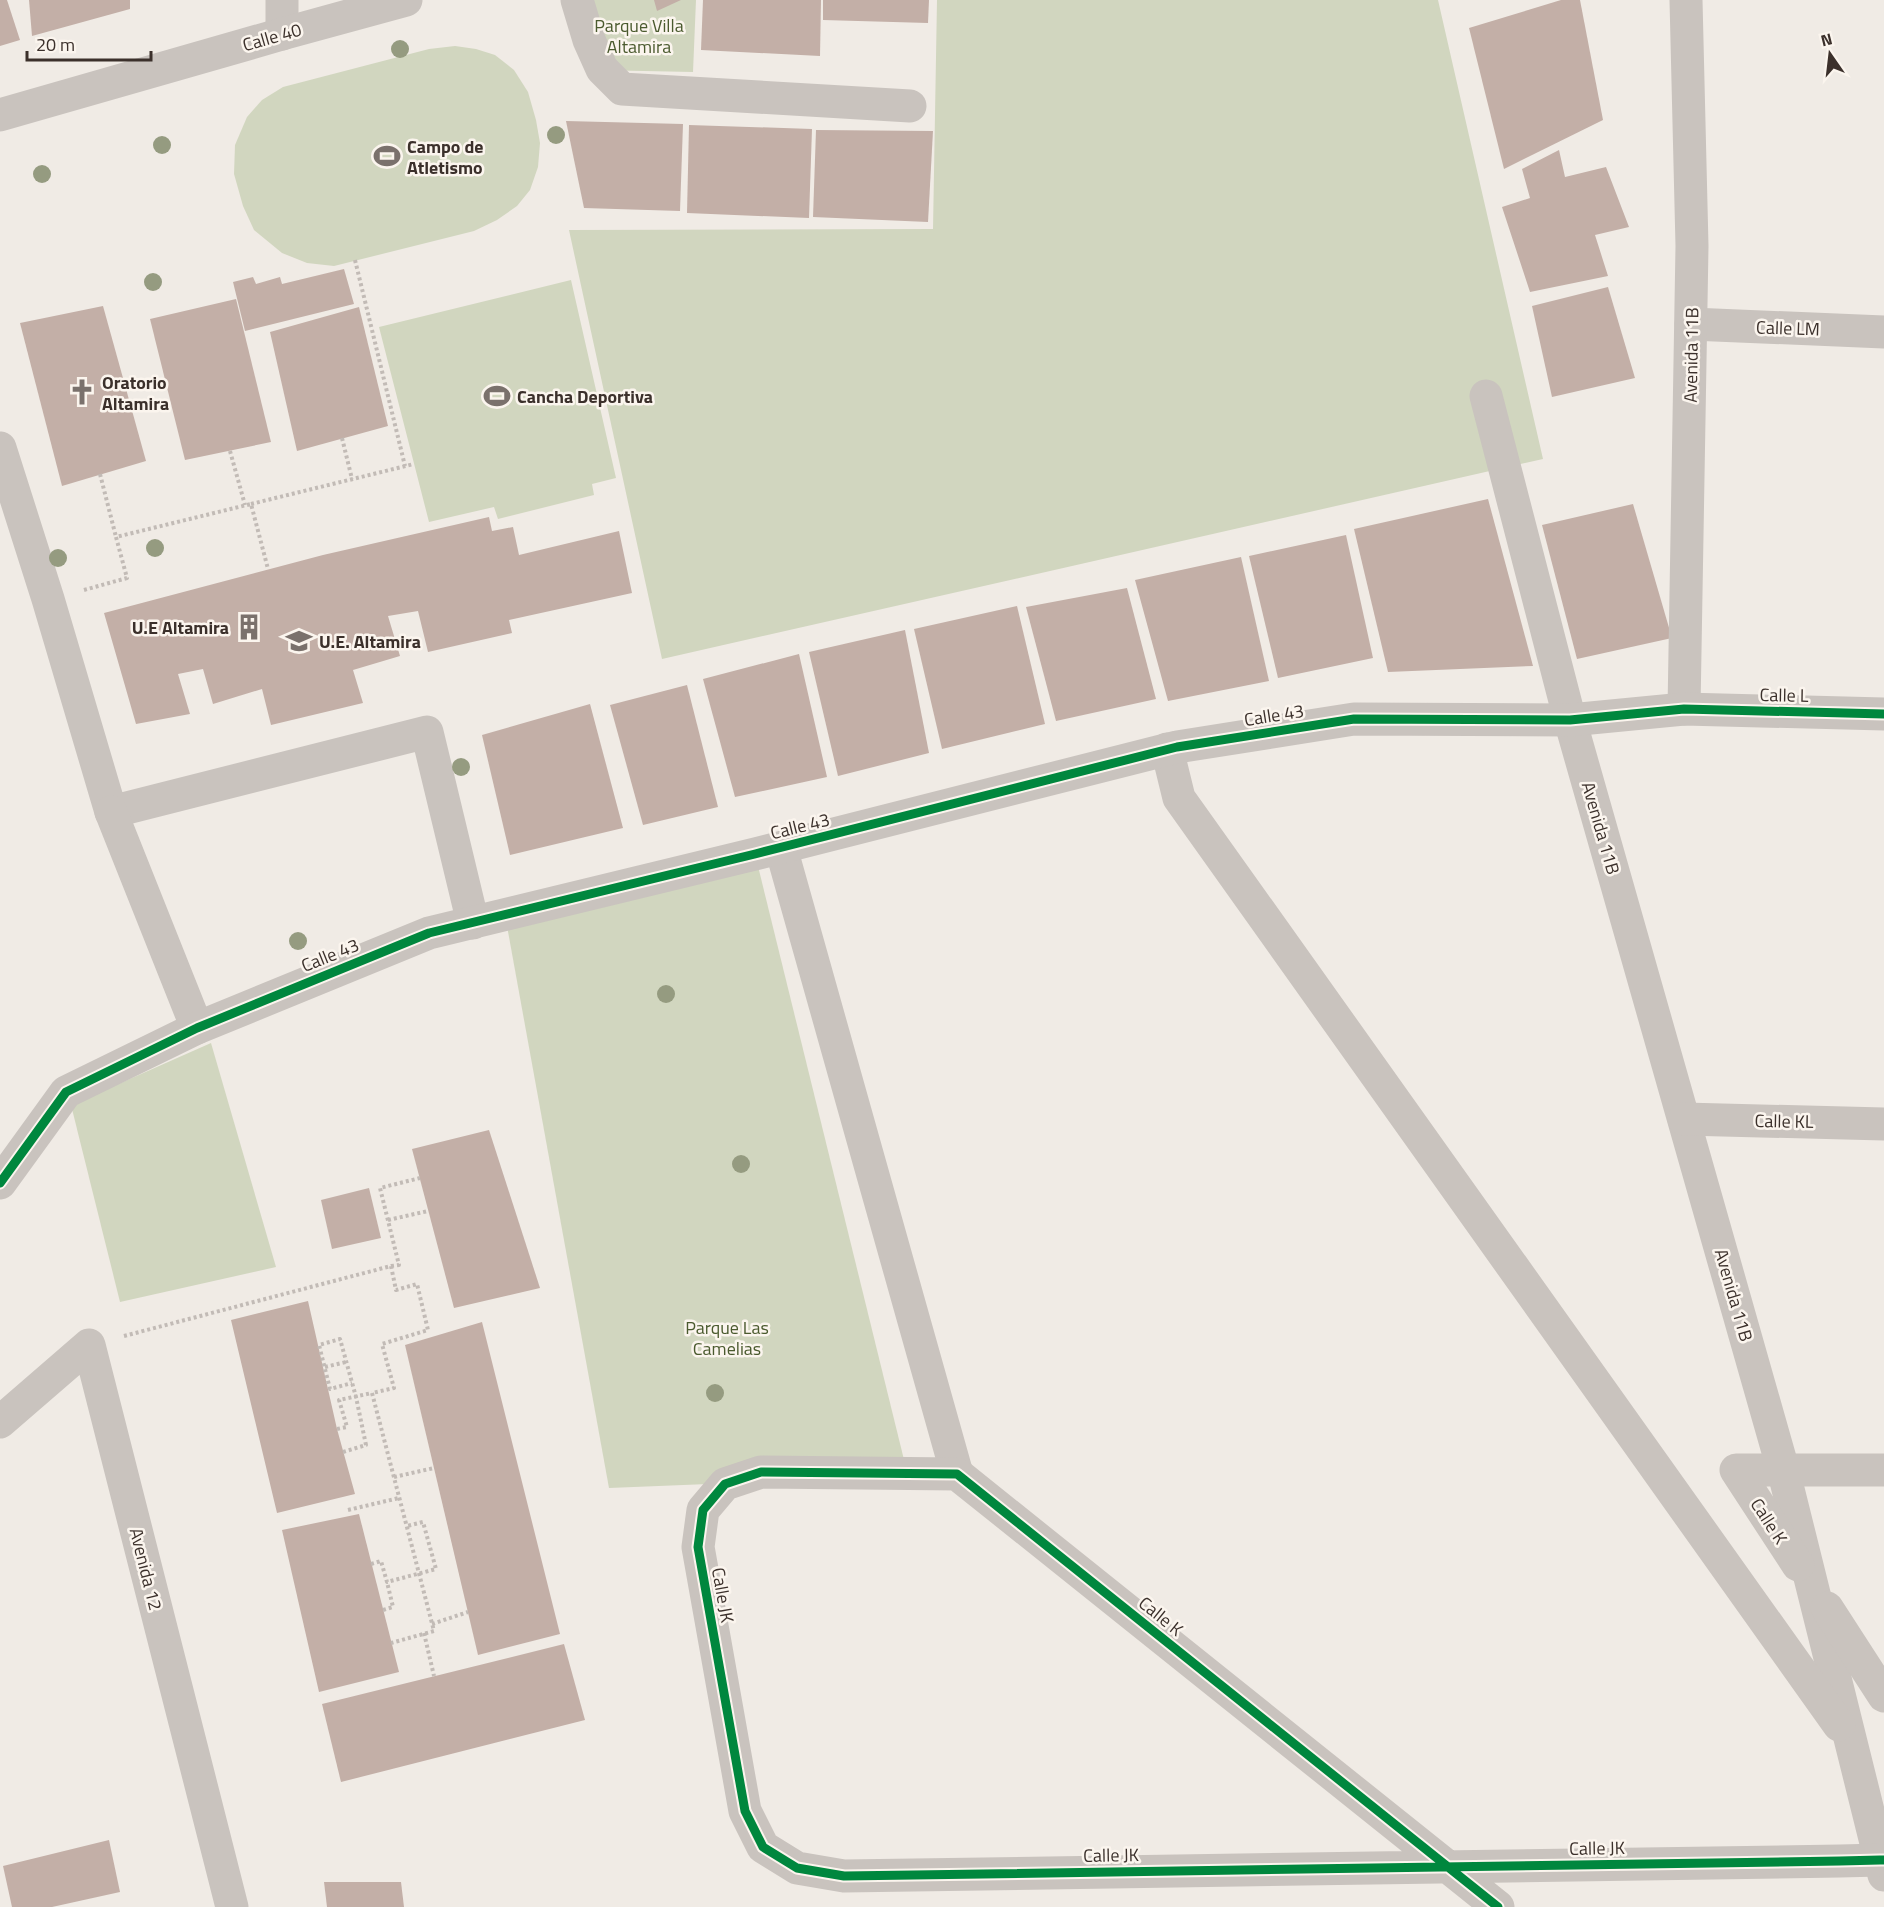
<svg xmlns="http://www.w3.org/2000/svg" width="1884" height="1907" font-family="'Titillium Web',sans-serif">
<rect width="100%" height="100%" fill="#f0ebe5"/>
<g fill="#d1d6bf">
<path d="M 573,0 L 696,0 L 693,72 L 594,70 Z"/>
<path d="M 937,0 L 1438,0 L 1543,459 L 662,659 L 569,230 L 933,229 Z"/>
<path d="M 455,46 L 476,49 L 495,55 L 514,70 L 528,92 L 536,120 L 540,143 L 538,167 L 530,190 L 517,206 L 497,220 L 474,231 L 334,266 L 307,263 L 282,253 L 254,230 L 243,206 L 234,174 L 235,145 L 247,117 L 262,100 L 283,87 L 429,49 Z"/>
<path d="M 571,280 L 616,478 L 592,484 L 594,495 L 498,519 L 494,507 L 429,522 L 379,327 Z"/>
<path d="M 755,854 L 908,1476 L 609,1488 L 505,915 Z"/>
<path d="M 211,1043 L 276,1267 L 120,1302 L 71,1105 Z"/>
</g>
<g fill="#c3afa7">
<path d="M 0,0 L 7,0 L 20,40 L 0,46 Z"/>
<path d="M 29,0 L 130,0 L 130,9 L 32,36 Z"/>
<path d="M 654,0 L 681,0 L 657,11 Z"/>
<path d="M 703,0 L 821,0 L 820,56 L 701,50 Z"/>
<path d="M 823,0 L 929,0 L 928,23 L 823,20 Z"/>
<path d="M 1561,0 L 1580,0 L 1603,120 L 1504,169 L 1469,28 Z"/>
<path d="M 566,121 L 683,124 L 680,211 L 584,208 Z"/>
<path d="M 689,125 L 812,129 L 809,218 L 687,213 Z"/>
<path d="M 816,130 L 933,131 L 928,222 L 813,217 Z"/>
<path d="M 1559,150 L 1565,177 L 1606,167 L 1629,227 L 1595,235 L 1608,276 L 1530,292 L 1502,207 L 1530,198 L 1522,169 Z"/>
<path d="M 344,269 L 354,304 L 245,331 L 233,282 L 253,277 L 256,284 L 280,277 L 282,284 Z"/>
<path d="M 1608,287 L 1635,378 L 1552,397 L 1532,306 Z"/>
<path d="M 236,299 L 271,442 L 185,460 L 150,319 Z"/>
<path d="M 103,306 L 146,461 L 62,486 L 20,323 Z"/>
<path d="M 359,307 L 388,426 L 297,451 L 270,332 Z"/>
<path d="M 1488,499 L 1533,666 L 1388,672 L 1354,529 Z"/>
<path d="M 1633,504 L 1672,638 L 1577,659 L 1542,525 Z"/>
<path d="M 489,517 L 492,531 L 513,527 L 519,555 L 619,531 L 632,593 L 509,620 L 512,633 L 428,652 L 418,611 L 388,616 L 400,656 L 353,670 L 363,703 L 271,725 L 262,689 L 213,704 L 203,669 L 178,674 L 190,714 L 136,724 L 104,613 L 323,555 Z"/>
<path d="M 1346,535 L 1373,658 L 1278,678 L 1249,556 Z"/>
<path d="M 1241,557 L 1269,681 L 1168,701 L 1135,580 Z"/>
<path d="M 1127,588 L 1156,699 L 1056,721 L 1026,607 Z"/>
<path d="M 1017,606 L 1045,724 L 942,749 L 914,629 Z"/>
<path d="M 905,630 L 929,753 L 838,776 L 809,652 Z"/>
<path d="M 799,654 L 827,777 L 735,797 L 703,679 Z"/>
<path d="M 687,685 L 718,807 L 643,825 L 610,705 Z"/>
<path d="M 590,704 L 623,828 L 510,855 L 482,735 Z"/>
<path d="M 489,1130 L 540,1288 L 454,1308 L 412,1149 Z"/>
<path d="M 369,1188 L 381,1238 L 332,1249 L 321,1200 Z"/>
<path d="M 308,1301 L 337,1429 L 355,1494 L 277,1513 L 231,1320 Z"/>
<path d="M 482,1322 L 560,1634 L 478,1655 L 405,1345 Z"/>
<path d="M 359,1514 L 399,1672 L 319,1692 L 282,1530 Z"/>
<path d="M 564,1644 L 585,1720 L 341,1782 L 322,1704 Z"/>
<path d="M 109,1840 L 120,1892 L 52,1907 L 12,1907 L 3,1866 Z"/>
<path d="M 324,1882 L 401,1882 L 404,1907 L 327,1907 Z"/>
</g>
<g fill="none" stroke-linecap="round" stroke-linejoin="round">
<g stroke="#c2bbb6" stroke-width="4" stroke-dasharray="3 3" stroke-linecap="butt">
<path d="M 355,260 L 405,466"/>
<path d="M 342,438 L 352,479"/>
<path d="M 230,451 L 245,505"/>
<path d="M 100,474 L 116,537"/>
<path d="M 251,504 L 414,464"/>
<path d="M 84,590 L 127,578 L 116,537 L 251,504 L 268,569"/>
<path d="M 388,1220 L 428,1211"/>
<path d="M 391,1266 L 399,1265 L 380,1188 L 420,1178"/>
<path d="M 124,1336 L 391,1266 L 396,1290 L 417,1284 L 428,1330 L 382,1344 L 394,1388 L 372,1393 L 434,1631 L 391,1643"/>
<path d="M 325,1367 L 346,1362"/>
<path d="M 337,1429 L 347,1427 L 339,1400 L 372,1393"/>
<path d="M 343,1452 L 366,1445 L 356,1397 L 340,1339 L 319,1345 L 330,1389 L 352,1383"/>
<path d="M 394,1477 L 434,1468"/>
<path d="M 348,1510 L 399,1498"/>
<path d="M 371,1564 L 381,1561 L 387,1582 L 436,1569 L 423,1522 L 407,1526"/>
<path d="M 383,1610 L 393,1607 L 387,1582"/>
<path d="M 432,1624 L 468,1612"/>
<path d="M 424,1633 L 434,1676"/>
</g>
<g stroke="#c9c3be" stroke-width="33">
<path d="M 577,0 L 589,40 L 602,69 L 622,89 L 910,106"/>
<path d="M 282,34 L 282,0"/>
<path d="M 0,115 L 282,34 L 406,0"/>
<path d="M 1691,324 L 1884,332"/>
<path d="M 1486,396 L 1570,720 L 1783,1469 L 1884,1875"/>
<path d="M 0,448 L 48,599 L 111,812 L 427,732 L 473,923"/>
<path d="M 1684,709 L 1692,246 L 1686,0"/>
<path d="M 1167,749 L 1179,798 L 1839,1725"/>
<path d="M 111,812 L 197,1028"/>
<path d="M 781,848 L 957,1474"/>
<path d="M 1684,1119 L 1884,1124"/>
<path d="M 0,1183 L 66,1092 L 197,1028 L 429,933 L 755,854 L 1177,747 L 1354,719 L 1570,720 L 1684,709 L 1884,714"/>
<path d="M 0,1422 L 89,1345 L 232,1907"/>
<path d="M 1798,1565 L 1736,1470 L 1884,1470"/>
<path d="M 1827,1608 L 1884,1696"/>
<path d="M 1498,1907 L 957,1474 L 761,1472 L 725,1484 L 703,1510 L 698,1547 L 745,1811 L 763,1847 L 797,1868 L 844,1876 L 1840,1861 L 1880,1860 L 1884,1860"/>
</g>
<g stroke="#fbf5ee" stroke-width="13">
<g id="cycleway">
<path d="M 0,1183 L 66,1092 L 197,1028 L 429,933 L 755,854 L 1177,747 L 1354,719 L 1570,720 L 1684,709 L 1884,714"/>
<path d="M 1498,1907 L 957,1474 L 761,1472 L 725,1484 L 703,1510 L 698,1547 L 745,1811 L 763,1847 L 797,1868 L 844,1876 L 1840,1861 L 1880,1860 L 1884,1860"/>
</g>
</g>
<use href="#cycleway" stroke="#00873e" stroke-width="9"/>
</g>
<g fill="#959b80">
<circle cx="400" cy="49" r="9"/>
<circle cx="556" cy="135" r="9"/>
<circle cx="162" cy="145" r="9"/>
<circle cx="42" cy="174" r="9"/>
<circle cx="153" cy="282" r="9"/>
<circle cx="155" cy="548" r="9"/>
<circle cx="58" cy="558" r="9"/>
<circle cx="461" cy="767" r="9"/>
<circle cx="298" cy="941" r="9"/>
<circle cx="666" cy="994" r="9"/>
<circle cx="741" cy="1164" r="9"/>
<circle cx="715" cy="1393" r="9"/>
</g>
<defs>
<g id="stadium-bare" transform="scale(2.07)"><path d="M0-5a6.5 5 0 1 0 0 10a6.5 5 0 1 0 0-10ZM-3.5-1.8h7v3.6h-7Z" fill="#7a716c" stroke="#fbf5ee" stroke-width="2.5" paint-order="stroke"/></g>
<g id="church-bare" transform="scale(2.07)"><path d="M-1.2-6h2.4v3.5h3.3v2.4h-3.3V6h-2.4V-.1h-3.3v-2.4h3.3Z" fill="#7a716c" stroke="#fbf5ee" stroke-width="2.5" paint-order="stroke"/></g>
<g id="building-bare" transform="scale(2.07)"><path d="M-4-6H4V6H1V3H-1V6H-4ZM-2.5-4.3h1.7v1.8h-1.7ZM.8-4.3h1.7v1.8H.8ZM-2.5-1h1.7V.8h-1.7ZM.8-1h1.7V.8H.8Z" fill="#7a716c" stroke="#fbf5ee" stroke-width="2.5" paint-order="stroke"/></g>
<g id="school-bare" transform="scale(2.07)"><path d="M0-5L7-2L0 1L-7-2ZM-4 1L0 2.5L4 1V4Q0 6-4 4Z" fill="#7a716c" stroke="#fbf5ee" stroke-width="2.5" paint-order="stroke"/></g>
</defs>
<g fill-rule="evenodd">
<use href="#stadium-bare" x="387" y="156"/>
<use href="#church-bare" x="82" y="392"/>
<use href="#stadium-bare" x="497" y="396"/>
<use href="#building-bare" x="249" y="627"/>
<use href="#school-bare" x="299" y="641"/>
</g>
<g text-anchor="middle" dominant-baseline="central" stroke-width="5" stroke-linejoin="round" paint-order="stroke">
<g font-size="18" fill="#4a5a2e" stroke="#fbf5ee">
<text x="639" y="25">Parque Villa<tspan x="639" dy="21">Altamira</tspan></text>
<text x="727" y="1327">Parque Las<tspan x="727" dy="21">Camelias</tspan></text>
</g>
<g font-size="18" fill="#3b302b" stroke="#fbf5ee">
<text transform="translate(272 37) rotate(-16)">Calle 40</text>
<text transform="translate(1788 328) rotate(2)">Calle LM</text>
<text transform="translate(1691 355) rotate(-89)">Avenida 11B</text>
<text transform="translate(1784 695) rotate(1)">Calle L</text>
<text transform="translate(1274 715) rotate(-9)">Calle 43</text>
<text transform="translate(800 826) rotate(-14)">Calle 43</text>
<text transform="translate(1601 828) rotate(74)">Avenida 11B</text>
<text transform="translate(330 955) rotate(-22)">Calle 43</text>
<text transform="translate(1784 1121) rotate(1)">Calle KL</text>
<text transform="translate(1734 1295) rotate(74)">Avenida 11B</text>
<text transform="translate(1769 1521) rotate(57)">Calle K</text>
<text transform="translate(146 1569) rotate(76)">Avenida 12</text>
<text transform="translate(723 1595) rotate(80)">Calle JK</text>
<text transform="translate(1161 1616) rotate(39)">Calle K</text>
<text transform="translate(1597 1848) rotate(-1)">Calle JK</text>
<text transform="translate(1111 1855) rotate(-1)">Calle JK</text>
</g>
<g font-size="18" font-weight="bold" fill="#3b302b" stroke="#fbf5ee" text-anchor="start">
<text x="407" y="146">Campo de<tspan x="407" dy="21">Atletismo</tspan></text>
<text x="102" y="382">Oratorio<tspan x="102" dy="21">Altamira</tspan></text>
<text x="517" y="396">Cancha Deportiva</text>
<text x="229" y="627" text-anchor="end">U.E Altamira</text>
<text x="319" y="641">U.E. Altamira</text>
</g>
</g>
<g transform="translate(1830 54) rotate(346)" stroke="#fbf5ee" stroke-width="4.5" paint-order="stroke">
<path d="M0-4.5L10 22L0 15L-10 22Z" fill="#3b302b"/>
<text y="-9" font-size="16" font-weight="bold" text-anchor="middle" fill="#3b302b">N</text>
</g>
<path d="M27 51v9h124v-9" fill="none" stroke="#3b302b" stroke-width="3"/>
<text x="36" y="51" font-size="18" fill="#3b302b" stroke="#fbf5ee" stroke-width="4.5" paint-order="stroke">20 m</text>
</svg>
